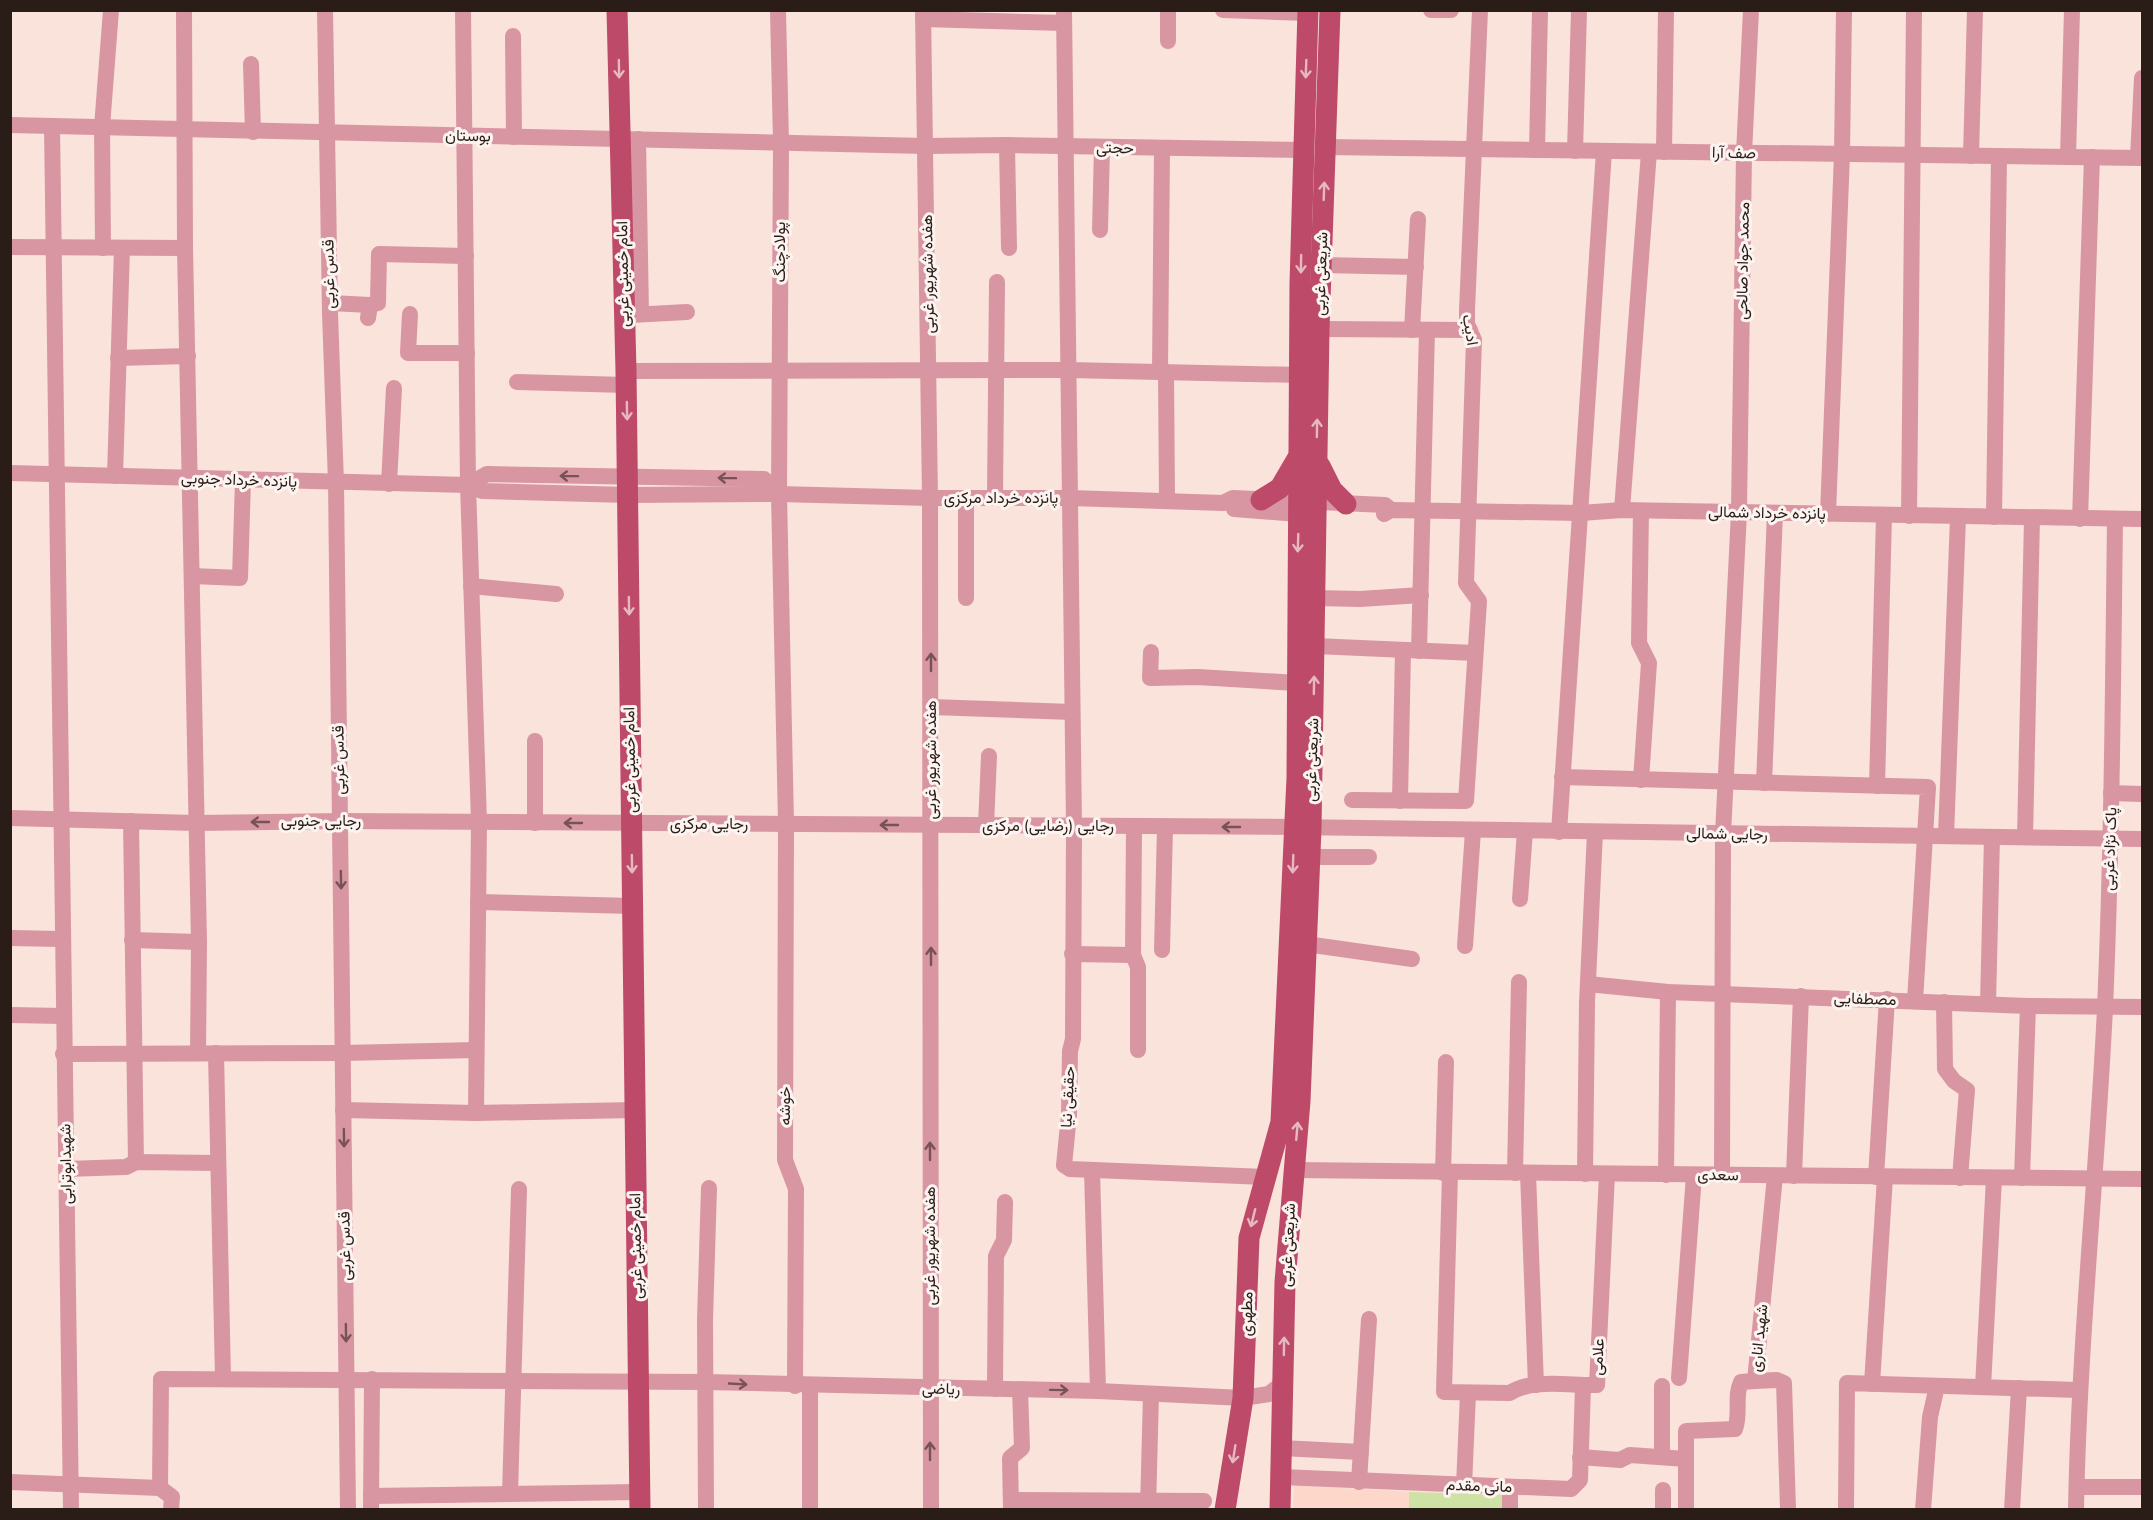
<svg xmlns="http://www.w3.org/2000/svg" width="2153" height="1520" font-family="'Nunito Sans',Vazirmatn,sans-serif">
<rect width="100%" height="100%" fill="#fae3da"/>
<path fill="#fdd8ca" d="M 1294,1485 L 1409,1492 L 1409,1509 L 1293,1510 Z"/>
<path fill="#cee2a5" d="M 1409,1492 L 1505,1495 L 1505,1509 L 1409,1510 Z"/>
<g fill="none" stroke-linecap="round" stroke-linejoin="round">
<g stroke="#d896a3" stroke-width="16">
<path d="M 184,10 L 185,248 L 199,942 L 198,1053"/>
<path d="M 325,10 L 330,313 L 336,483 L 348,1510"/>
<path d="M 463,10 L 468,485 L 479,822 L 476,1113"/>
<path d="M 778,10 L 781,143 L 779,494 L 786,824 L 785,1160 L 796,1189 L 795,1386"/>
<path d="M 923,10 L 930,498 L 931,1510"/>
<path d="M 1064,10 L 1074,827 L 1073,1039 L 1070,1051 L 1069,1115 L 1064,1165 L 1070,1169 L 1265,1177"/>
<path d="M 1223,10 L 1308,13"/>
<path d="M 1431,10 L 1451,10"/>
<path d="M 923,19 L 1064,23"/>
<path d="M 513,36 L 514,137"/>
<path d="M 1168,41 L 1168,10"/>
<path d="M 251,64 L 253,132"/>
<path d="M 10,125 L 926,146 L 1007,145 L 1304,150"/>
<path d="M 52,126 L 71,1510"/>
<path d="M 638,139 L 641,314"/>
<path d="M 1007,145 L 1009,248"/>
<path d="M 1325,147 L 2142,158"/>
<path d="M 1537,150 L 1540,10"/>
<path d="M 1575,151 L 1579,10"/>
<path d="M 1664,152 L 1666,10"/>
<path d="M 1971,156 L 1975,10"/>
<path d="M 2068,157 L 2072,10"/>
<path d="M 2138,158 L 2142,78"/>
<path d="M 1100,230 L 1102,147"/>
<path d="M 10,247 L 185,248"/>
<path d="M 103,248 L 102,127 L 111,10"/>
<path d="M 1321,265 L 1416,267"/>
<path d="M 330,303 L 370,305"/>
<path d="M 410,314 L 408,353 L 467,353"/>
<path d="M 631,315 L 687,312"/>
<path d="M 368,318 L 370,305 L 378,303 L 379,254 L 466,256"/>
<path d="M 1319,329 L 1470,330"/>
<path d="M 1412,330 L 1418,219"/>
<path d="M 118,358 L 188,356"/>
<path d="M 626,371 L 1068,370 L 1300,375"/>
<path d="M 1160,371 L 1162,148"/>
<path d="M 1166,372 L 1167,500"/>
<path d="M 517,382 L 626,385"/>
<path d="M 10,473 L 468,485 L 482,491 L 627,495 L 779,494 L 930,498 L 1070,498 L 1223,503 L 1233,498 L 1385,505 L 1391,510"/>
<path d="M 115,476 L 122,248"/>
<path d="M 389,484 L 394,388"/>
<path d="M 468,485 L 487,474 L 764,479 L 779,494"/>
<path d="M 995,497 L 997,282"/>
<path d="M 966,498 L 966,598"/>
<path d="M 1234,509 L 1310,515"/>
<path d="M 1622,510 L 1649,152"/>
<path d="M 1641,511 L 1639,643 L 1649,663 L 1641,780"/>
<path d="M 1384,514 L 1391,510 L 1581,513 L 1622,510 L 2142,519"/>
<path d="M 1828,514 L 1842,154 L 1844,10"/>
<path d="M 1909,516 L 1914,10"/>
<path d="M 1994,517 L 1999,156"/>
<path d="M 2080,519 L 2092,157"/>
<path d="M 192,576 L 240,578 L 243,480"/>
<path d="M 471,586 L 556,594"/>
<path d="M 1315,598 L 1360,599 L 1421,595"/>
<path d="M 1315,646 L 1475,653"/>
<path d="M 1419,651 L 1427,330"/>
<path d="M 1151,652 L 1150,678 L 1198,677 L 1297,683"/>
<path d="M 931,707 L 1072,712"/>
<path d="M 1562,777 L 1928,787 L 1915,1001"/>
<path d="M 1764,783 L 1775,513"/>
<path d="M 1877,786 L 1884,515"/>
<path d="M 2111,793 L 2142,794"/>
<path d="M 1352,800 L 1466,801 L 1479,601 L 1466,583 L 1474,340 L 1467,324 L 1467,310 L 1480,10"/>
<path d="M 1400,801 L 1403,650"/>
<path d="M 10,818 L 195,823 L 340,821 L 1294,827 L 2142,839"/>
<path d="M 131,821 L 136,1162"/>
<path d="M 535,823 L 535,741"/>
<path d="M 986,826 L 989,756"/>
<path d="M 1134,827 L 1133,955 L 1138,967 L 1138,1050"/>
<path d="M 1559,832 L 1604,151"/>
<path d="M 1946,836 L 1958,517"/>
<path d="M 2025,837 L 2032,518"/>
<path d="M 1309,857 L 1369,857"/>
<path d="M 1520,899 L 1525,831"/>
<path d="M 478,902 L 632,906"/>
<path d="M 10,938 L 61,939"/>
<path d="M 132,940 L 199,942"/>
<path d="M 1306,944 L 1412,959"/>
<path d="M 1465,946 L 1473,831"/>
<path d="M 1162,950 L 1165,827"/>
<path d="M 1072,954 L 1133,955"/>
<path d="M 1588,984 L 1668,992 L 2028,1006 L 2142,1007"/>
<path d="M 1944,1002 L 1945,1069 L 1954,1081 L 1967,1090 L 1960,1178"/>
<path d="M 1988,1004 L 1992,837"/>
<path d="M 10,1015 L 63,1016"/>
<path d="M 216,1053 L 223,1379"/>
<path d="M 63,1054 L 342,1053 L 476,1050"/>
<path d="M 343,1110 L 476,1113 L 635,1110"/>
<path d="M 66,1169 L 126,1167 L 136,1162 L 218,1163"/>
<path d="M 1092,1170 L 1098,1391"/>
<path d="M 1293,1170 L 2142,1179"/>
<path d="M 1443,1173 L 1446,1062"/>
<path d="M 1450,1173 L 1444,1392 L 1510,1393 C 1532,1378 1571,1386 1597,1385 L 1607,1174"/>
<path d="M 1515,1173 L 1519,982"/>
<path d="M 1528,1173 L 1536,1385"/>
<path d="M 1585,1174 L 1587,1003 L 1595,832"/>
<path d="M 1666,1175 L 1668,992"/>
<path d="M 1722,1175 L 1723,834 L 1739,512 L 1744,153 L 1751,10"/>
<path d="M 1775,1176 L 1755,1381 L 1777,1380 L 1784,1383 L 1788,1510"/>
<path d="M 1794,1176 L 1801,996"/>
<path d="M 1876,1177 L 1887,999"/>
<path d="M 2022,1178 L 2028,1006"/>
<path d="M 1679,1378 L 1694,1175"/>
<path d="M 1872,1384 L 1885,1177"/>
<path d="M 810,1386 L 810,1510"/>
<path d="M 1662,1386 L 1662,1457"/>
<path d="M 1983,1387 L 1994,1178"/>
<path d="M 995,1389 L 996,1256 L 1004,1240 L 1005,1202"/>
<path d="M 1281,1448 L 1361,1452"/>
<path d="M 1580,1457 L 1620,1460 L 1630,1455 L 1686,1459"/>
<path d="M 1281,1477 L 1571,1489 L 1580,1480 L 1583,1386"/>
<path d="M 10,1482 L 160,1488"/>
<path d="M 1359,1482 L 1369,1319"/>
<path d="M 1464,1486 L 1468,1393"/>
<path d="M 2077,1487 L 2142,1487"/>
<path d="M 160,1488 L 161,1379 L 705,1382 L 1098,1391 L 1243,1398 L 1269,1394 L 1279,1386 L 1283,1378"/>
<path d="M 160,1488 L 172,1497 L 171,1510"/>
<path d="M 1510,1488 L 1510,1510"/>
<path d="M 510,1494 L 519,1189"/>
<path d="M 371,1496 L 639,1492"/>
<path d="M 1011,1500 L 1204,1501"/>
<path d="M 1011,1509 L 1010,1458 L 1022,1448 L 1020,1390"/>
<path d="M 1148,1509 L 1151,1394"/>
<path d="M 371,1510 L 372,1379"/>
<path d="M 706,1510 L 705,1320 L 709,1188"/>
<path d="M 1663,1510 L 1663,1490"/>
<path d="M 1686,1510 L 1686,1431 L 1735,1429 C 1741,1414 1734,1396 1741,1382 L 1755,1381"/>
<path d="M 1846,1510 L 1847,1383 L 2079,1390"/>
<path d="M 1923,1510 L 1930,1417 L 1937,1386"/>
<path d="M 2012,1510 L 2019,1388"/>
<path d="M 2076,1510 C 2079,1342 2097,1175 2105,1008 C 2112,845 2113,682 2115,520"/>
</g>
<g stroke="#be4a69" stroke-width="21">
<path d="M 617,10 L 626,371 L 640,1510"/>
<path d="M 1320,466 L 1332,490 L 1346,504"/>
<path d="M 1261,500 L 1280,488 L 1297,459"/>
<path d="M 1225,1510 L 1243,1398 L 1249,1238 L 1281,1122 L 1297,778 L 1300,284 L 1308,10"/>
<path d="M 1280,1510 L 1285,1282 L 1300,1101 L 1311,828 L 1319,329 L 1330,10"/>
</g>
</g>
<defs><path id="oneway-shaft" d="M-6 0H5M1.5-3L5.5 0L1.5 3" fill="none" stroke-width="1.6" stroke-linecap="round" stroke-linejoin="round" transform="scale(1.5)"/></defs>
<g stroke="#e6b8c1">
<use href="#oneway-shaft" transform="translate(619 69) rotate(89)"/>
<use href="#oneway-shaft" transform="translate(1306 69) rotate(92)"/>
<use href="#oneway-shaft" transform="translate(1324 191) rotate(-88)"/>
<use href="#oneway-shaft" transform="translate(1301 264) rotate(91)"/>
<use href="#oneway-shaft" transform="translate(627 411) rotate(89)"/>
<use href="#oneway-shaft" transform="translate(1317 428) rotate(-89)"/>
<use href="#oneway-shaft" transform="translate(1298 543) rotate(92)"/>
<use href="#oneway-shaft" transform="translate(629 606) rotate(89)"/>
<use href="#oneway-shaft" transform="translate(1314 685) rotate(-89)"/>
<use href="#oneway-shaft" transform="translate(632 864) rotate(89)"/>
<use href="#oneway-shaft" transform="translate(1293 864) rotate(92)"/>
<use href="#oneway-shaft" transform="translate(1297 1131) rotate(-85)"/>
<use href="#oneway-shaft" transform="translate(1253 1218) rotate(104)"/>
<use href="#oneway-shaft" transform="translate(1284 1346) rotate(-89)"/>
<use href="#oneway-shaft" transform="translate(1234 1454) rotate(99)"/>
</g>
<g stroke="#785356">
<use href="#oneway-shaft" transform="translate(569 476) rotate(-179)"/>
<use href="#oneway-shaft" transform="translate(727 478) rotate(-179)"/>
<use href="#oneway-shaft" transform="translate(931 662) rotate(-90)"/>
<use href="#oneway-shaft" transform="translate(260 822) rotate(180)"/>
<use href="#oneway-shaft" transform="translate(573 823) rotate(-180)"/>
<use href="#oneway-shaft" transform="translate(889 825) rotate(-180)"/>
<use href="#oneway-shaft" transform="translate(1231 827) rotate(180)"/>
<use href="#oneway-shaft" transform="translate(341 880) rotate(89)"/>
<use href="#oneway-shaft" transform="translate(931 956) rotate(-90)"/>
<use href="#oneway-shaft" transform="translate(344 1138) rotate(89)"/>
<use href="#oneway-shaft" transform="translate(930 1151) rotate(-90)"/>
<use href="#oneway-shaft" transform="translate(346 1333) rotate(89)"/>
<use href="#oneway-shaft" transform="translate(738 1384) rotate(3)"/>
<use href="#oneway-shaft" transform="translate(1059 1390) rotate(1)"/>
<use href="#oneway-shaft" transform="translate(930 1451) rotate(-90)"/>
</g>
<g text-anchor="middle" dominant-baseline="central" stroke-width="6" stroke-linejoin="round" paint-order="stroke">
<g font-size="16" fill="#2a1c17" stroke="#fcf4f0">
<text transform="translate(468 136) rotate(1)">بوستان</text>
<text transform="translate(1115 148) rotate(1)">حجتی</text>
<text transform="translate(1734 153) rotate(1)">صف آرا</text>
<text transform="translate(780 252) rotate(-90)">پولادچنگ</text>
<text transform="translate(1743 261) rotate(-89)">محمد جواد صالحی</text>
<text transform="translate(329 274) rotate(-91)">قدس غربی</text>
<text transform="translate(623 274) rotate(-91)">امام خمینی غربی</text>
<text transform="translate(928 274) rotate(-91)">هفده شهریور غربی</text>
<text transform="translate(1321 274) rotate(-88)">شریعتی غربی</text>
<text transform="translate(1470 330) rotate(81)">ادیب</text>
<text transform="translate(239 480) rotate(2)">پانزده خرداد جنوبی</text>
<text x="1001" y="498">پانزده خرداد مرکزی</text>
<text transform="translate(1767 513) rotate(1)">پانزده خرداد شمالی</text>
<text transform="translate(339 760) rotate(-91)">قدس غربی</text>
<text transform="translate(630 760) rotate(-91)">امام خمینی غربی</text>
<text transform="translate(931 760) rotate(-90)">هفده شهریور غربی</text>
<text transform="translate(1312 760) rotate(-88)">شریعتی غربی</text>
<text x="321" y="821">رجایی جنوبی</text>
<text x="709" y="824">رجایی مرکزی</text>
<text x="1048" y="826">رجایی (رضایی) مرکزی</text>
<text transform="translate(1727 834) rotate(1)">رجایی شمالی</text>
<text transform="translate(2110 849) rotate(-88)">پاک نژاد غربی</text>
<text transform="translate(1865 999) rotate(2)">مصطفایی</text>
<text transform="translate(1068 1097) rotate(-87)">حقیقی نیا</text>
<text transform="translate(785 1106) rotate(-90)">خوشه</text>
<text transform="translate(66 1164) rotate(-91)">شهیدابوترابی</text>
<text transform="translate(1718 1175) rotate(1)">سعدی</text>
<text transform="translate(1288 1245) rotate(-87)">شریعتی غربی</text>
<text transform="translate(345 1246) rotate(-91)">قدس غربی</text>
<text transform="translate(636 1246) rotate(-91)">امام خمینی غربی</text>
<text transform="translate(930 1246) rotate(-90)">هفده شهریور غربی</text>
<text transform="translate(1247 1314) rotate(-89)">مطهری</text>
<text transform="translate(1759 1338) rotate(-84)">شهید اناری</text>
<text transform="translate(1598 1357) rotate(-87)">علامی</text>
<text transform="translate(941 1389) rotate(1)">ریاضی</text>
<text transform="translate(1479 1486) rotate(2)">مانی مقدم</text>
</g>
</g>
<rect width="2153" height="1520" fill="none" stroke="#2a1c17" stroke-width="24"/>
</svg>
